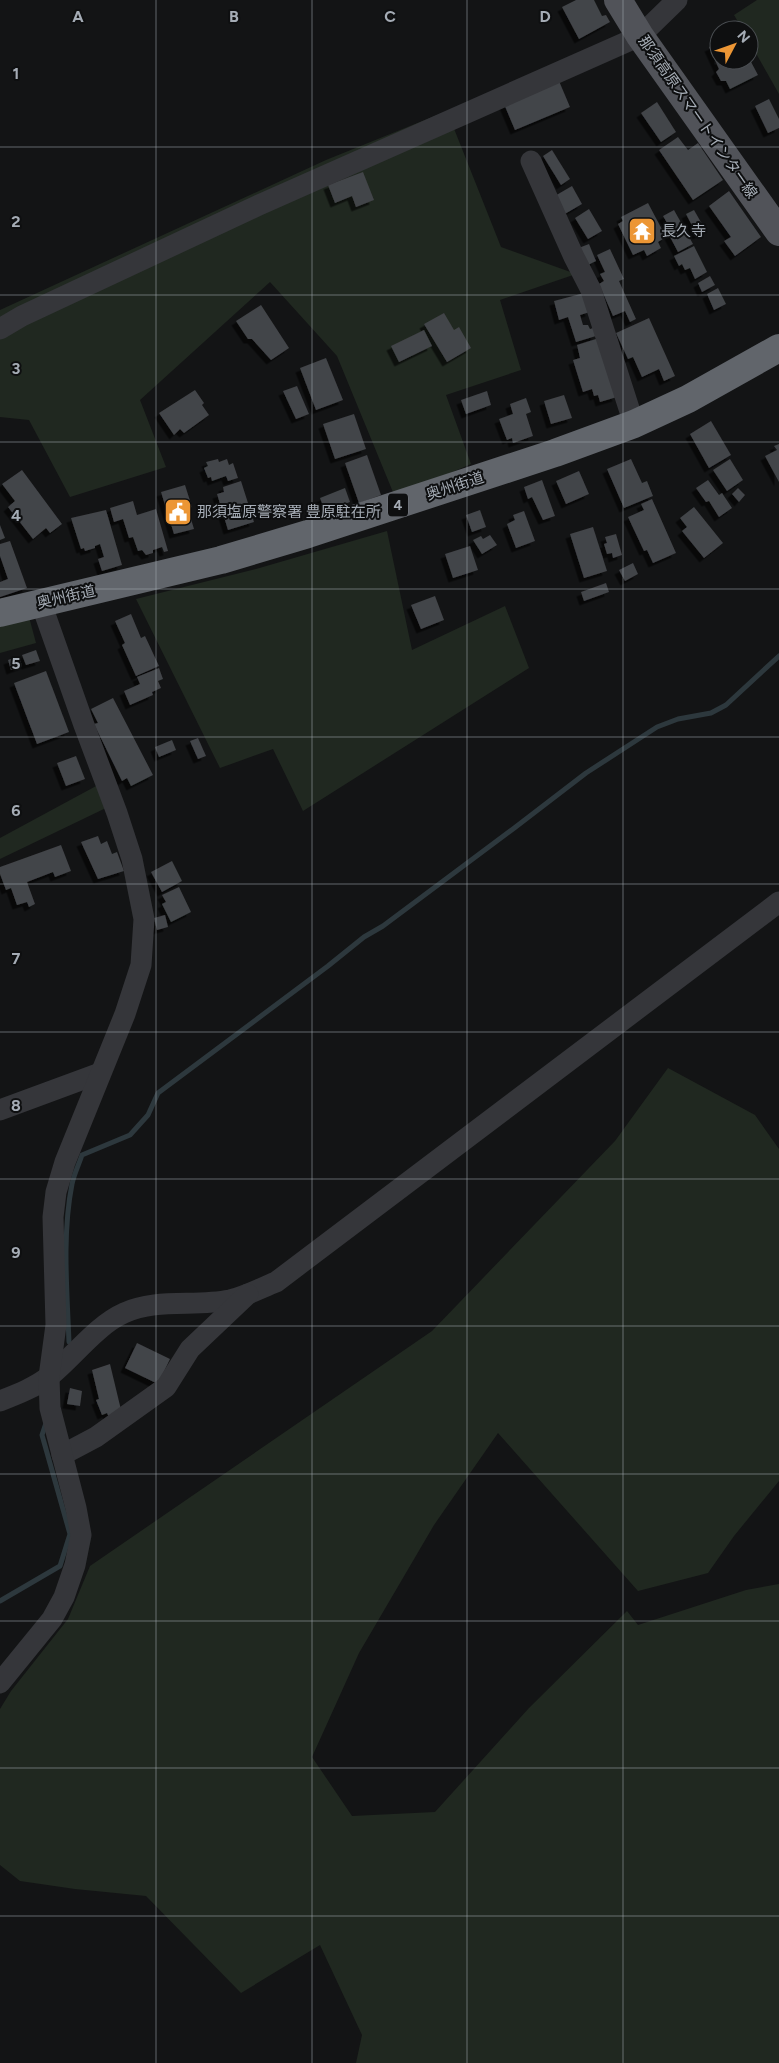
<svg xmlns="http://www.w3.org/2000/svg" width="779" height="2063" font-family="Figtree,'Noto Sans JP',sans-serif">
<defs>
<filter id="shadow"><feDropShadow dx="-4.5" dy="4.5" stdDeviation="0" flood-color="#0009"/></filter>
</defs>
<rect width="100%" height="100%" fill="#131415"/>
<g fill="#202820">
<path d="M 757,0 L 779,0 L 779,94 L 749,41 L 749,30 L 743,30 L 734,15 Z"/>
<path d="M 447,111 L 501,247 L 576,274 L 500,300 L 521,370 L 446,395 L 471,464 L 395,497 L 337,356 L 270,282 L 140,400 L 166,467 L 70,497 L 29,420 L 0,417 L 0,310 L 326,160 Z"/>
<path d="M 387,531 L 412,650 L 505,606 L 529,668 L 303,811 L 273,749 L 220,768 L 136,599 L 256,569 Z"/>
<path d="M 29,617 L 36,643 L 0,653 L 0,624 Z"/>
<path d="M 98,785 L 108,807 L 0,859 L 0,838 Z"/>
<path d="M 668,1068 L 755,1115 L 779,1149 L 779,1481 L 734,1536 L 708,1573 L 638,1591 L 498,1433 L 434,1525 L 359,1653 L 312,1757 L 352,1816 L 435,1812 L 529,1708 L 627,1611 L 638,1625 L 746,1590 L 779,1584 L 779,2063 L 356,2063 L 362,2035 L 320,1945 L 241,1993 L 146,1896 L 75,1889 L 20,1881 L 0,1865 L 0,1709 L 11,1691 L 68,1619 L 90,1566 L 432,1331 L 615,1141 Z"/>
</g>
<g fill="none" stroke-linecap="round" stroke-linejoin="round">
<g stroke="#2d383d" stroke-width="5">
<path d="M 69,1342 C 67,1290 62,1235 72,1184 C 74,1174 79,1164 82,1155 L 130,1135 L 148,1115 L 158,1093 L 328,966 L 364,937 L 383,926 L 513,829 L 586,773 L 657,727 L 678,719 L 711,713 L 726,705 L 779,656"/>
<path d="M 0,1601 L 60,1566 L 70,1534 L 42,1435 L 46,1423"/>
</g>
</g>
<g fill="#424448" filter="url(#shadow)">
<path d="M 576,0 L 594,0 L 602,16 L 606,15 L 610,22 L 579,39 L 562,7 Z"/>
<path d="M 719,43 L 719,60 L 750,60 L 758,75 L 730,89 L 726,81 L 721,81 L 716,72 L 719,69 L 709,47 Z"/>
<path d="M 559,81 L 570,107 L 515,130 L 504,104 Z"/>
<path d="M 769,99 L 779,119 L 779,128 L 768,133 L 755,106 Z"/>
<path d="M 657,102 L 676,132 L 661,142 L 641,113 Z"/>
<path d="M 678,137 L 688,150 L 698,143 L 723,180 L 693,200 L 659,150 Z"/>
<path d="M 552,150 L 570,179 L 561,185 L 543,156 Z"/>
<path d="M 363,172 L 374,200 L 356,207 L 352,196 L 335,203 L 328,185 Z"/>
<path d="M 572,186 L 582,204 L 563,215 L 553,197 Z"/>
<path d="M 729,191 L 761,237 L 735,256 L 724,241 L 731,237 L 709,206 Z"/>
<path d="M 648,203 L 666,237 L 658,242 L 661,248 L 647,256 L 644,250 L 633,255 L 618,224 L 623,221 L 621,217 Z"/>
<path d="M 589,209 L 602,231 L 588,239 L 575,218 Z"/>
<path d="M 674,210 L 693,244 L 678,252 L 669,235 L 673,233 L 663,216 Z"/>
<path d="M 694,210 L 706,231 L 697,235 L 686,214 Z"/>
<path d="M 589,244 L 596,261 L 588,265 L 576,249 Z"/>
<path d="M 694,246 L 707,272 L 695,279 L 690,268 L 685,270 L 682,264 L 679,266 L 674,256 Z"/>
<path d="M 610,249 L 624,279 L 619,281 L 636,319 L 630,322 L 625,311 L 613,316 L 599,284 L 604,281 L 600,274 L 605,272 L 597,255 Z"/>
<path d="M 710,276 L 715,285 L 702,292 L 698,283 Z"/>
<path d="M 718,288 L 726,304 L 714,310 L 707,294 Z"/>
<path d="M 584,293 L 590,312 L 580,315 L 583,325 L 588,325 L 590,329 L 593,328 L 596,336 L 576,342 L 568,317 L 559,320 L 554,301 Z"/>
<path d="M 261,305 L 289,348 L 271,360 L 252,339 L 248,339 L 236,321 Z"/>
<path d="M 444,313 L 454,330 L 459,327 L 471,348 L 447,362 L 424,324 Z"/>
<path d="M 649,318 L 675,376 L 664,381 L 659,369 L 642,377 L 633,357 L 628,359 L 616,333 Z"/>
<path d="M 424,330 L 432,346 L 399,362 L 391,346 Z"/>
<path d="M 599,338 L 617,397 L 600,402 L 598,395 L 594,396 L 592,389 L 583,392 L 573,360 L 580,358 L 577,345 Z"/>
<path d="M 326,358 L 343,400 L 316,410 L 300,368 Z"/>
<path d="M 297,386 L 309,414 L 296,419 L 283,391 Z"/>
<path d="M 195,390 L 204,403 L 202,405 L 209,415 L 184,433 L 180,429 L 174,435 L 159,413 Z"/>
<path d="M 487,391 L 491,405 L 466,414 L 461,400 Z"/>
<path d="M 564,395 L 572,418 L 551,424 L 544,401 Z"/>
<path d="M 526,398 L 531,412 L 526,414 L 533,436 L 513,443 L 512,438 L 507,440 L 499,419 L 513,414 L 510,404 Z"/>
<path d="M 354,414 L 366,449 L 335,459 L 323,424 Z"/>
<path d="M 711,421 L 731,455 L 709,468 L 690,434 Z"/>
<path d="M 779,444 L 779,482 L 765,456 L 777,450 L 774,446 Z"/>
<path d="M 367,455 L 381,495 L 359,503 L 345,463 Z"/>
<path d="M 218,459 L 219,462 L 227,459 L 229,465 L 233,463 L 238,478 L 228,481 L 226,476 L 212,481 L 211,477 L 208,478 L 204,468 L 208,466 L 206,462 Z"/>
<path d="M 631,459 L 642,483 L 647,481 L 653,496 L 624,508 L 607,469 Z"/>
<path d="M 730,459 L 743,480 L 727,491 L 713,470 Z"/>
<path d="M 22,470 L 62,524 L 50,533 L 46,528 L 33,539 L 8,507 L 15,501 L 2,484 Z"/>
<path d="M 579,471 L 589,494 L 566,504 L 556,481 Z"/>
<path d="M 542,480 L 555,516 L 543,520 L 532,497 L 528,499 L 524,487 Z"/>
<path d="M 708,480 L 719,495 L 722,493 L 732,508 L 719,517 L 709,501 L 706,502 L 696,488 Z"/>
<path d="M 241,481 L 254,522 L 228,530 L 217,494 L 224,492 L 223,487 Z"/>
<path d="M 185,485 L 192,507 L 188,509 L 194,529 L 174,534 L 161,492 Z"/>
<path d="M 345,488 L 350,502 L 325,511 L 320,498 Z"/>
<path d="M 738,488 L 745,495 L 739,502 L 732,494 Z"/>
<path d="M 652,499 L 676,553 L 653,563 L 647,550 L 644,551 L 628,517 L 644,510 L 641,504 Z"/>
<path d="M 133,501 L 137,515 L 156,509 L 168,551 L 164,552 L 162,547 L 153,550 L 153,553 L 146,555 L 142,550 L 138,551 L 133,537 L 129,538 L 123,519 L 114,522 L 110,508 Z"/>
<path d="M 694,507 L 723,543 L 704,558 L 682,531 L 687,527 L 680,518 Z"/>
<path d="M 106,510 L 122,565 L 102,571 L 98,559 L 104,557 L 100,544 L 95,546 L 95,548 L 85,551 L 84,548 L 81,549 L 71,518 Z"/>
<path d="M 480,510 L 486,527 L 472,532 L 466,515 Z"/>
<path d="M 524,511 L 535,541 L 516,548 L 507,524 L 515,520 L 513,515 Z"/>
<path d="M 0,525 L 5,538 L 0,540 Z"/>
<path d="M 593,527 L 607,571 L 584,578 L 570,534 Z"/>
<path d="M 616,534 L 622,555 L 613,558 L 612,553 L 607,554 L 604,544 L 607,543 L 605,537 Z"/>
<path d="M 490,535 L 497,545 L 482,554 L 473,540 L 481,536 L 483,539 Z"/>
<path d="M 10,541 L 27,588 L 0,597 L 0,582 L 8,579 L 0,556 L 0,544 Z"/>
<path d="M 470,546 L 478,570 L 453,578 L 445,554 Z"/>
<path d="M 633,563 L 638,574 L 625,581 L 619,570 Z"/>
<path d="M 606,583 L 609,592 L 584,601 L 581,592 Z"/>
<path d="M 435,596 L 444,620 L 421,629 L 411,605 Z"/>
<path d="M 131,614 L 141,638 L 145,636 L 159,666 L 136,676 L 122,645 L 125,643 L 115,621 Z"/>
<path d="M 36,650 L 40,661 L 26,665 L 22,655 Z"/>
<path d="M 19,656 L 22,666 L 11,670 L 8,660 Z"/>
<path d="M 159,668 L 163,679 L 158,681 L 161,688 L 152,692 L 153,695 L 130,705 L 124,691 L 140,684 L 137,677 Z"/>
<path d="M 46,671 L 69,732 L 37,744 L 14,683 Z"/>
<path d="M 113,698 L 153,775 L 131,786 L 127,778 L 122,781 L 94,724 L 98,723 L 91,709 Z"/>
<path d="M 198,738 L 206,756 L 198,759 L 190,741 Z"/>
<path d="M 172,740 L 176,750 L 159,757 L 155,747 Z"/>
<path d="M 76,756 L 85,779 L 66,786 L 57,763 Z"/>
<path d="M 98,836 L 101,844 L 107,841 L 112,854 L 117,852 L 124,871 L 98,879 L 81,842 Z"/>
<path d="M 61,845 L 71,871 L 55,877 L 53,872 L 27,882 L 35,904 L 29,907 L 27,902 L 17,905 L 11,888 L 6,890 L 0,874 L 0,867 Z"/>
<path d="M 172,861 L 182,881 L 162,892 L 151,872 Z"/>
<path d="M 179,887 L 191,912 L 171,922 L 162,904 L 166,902 L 162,895 Z"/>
<path d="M 165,915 L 168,927 L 157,930 L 154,918 Z"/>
<path d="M 137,1343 L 170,1359 L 158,1384 L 125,1368 Z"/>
<path d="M 110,1364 L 122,1414 L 110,1420 L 107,1413 L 102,1415 L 96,1400 L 99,1399 L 92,1370 Z"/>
<path d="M 70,1388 L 82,1391 L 80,1406 L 67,1404 Z"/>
</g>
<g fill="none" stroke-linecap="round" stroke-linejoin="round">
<g stroke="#35363a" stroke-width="21">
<path d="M 531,161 L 574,257 L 591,290 L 634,424"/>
<path d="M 0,329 L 22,316 L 259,205 L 640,36 L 677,0"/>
<path d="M 0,1110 L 100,1073"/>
<path d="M 0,1401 C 18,1394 36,1387 51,1375 C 74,1356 97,1325 124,1313 C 156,1298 195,1307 230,1300 C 246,1296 261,1288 276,1282 L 779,902"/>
<path d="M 62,1455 L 96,1437 L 166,1387 L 190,1349 L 248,1294"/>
<path d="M 0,1683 L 52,1619 L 64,1597 L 75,1565 L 81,1535 L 76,1508 L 50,1408 L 49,1377 L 56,1325 L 53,1217 L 56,1192 L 65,1162 L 125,1014 L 141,965 L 144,919 L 132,859 L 117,813 L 84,725 L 41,603"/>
</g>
<path stroke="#515359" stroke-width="28" d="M 618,0 L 640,36 L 779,232"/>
<path stroke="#61656b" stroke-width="28" d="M 0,613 L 221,560 L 308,534 L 555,453 L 634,424 L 688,399 L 779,348"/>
</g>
<path fill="none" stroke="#a5acb5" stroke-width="1" stroke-opacity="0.55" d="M 156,0 L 156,2063M 312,0 L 312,2063M 467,0 L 467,2063M 623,0 L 623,2063M 0,147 L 779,147M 0,295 L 779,295M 0,442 L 779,442M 0,589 L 779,589M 0,737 L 779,737M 0,884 L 779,884M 0,1032 L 779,1032M 0,1179 L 779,1179M 0,1326 L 779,1326M 0,1474 L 779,1474M 0,1621 L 779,1621M 0,1768 L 779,1768M 0,1916 L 779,1916"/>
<defs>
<g id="temple-square" transform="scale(1.4375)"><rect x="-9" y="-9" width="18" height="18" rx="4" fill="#ec9635" stroke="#0e0f10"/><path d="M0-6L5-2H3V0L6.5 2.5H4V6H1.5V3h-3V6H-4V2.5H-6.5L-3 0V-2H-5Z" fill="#fff"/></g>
<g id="civic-square" transform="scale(1.4375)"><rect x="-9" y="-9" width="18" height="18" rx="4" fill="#ec9635" stroke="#0e0f10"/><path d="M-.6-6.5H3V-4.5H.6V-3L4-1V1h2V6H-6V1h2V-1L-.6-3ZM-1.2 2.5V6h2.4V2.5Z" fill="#fff"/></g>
</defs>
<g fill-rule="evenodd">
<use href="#temple-square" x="642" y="231"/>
<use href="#civic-square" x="178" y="512"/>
</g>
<g text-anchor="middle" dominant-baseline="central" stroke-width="4" stroke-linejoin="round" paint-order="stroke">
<rect fill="#0e0f10" stroke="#787d84" stroke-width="1" x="388" y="493.5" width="20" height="23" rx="4"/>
<g font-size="14" font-weight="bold" fill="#a5acb5">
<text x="398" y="505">4</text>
</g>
<g font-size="15" fill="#a5acb5" stroke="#0e0f10">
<text transform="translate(698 117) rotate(55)">那須高原スマートインター線</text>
<text transform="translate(455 486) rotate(-18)">奥州街道</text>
<text transform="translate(66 597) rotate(-13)">奥州街道</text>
</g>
<g font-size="15" fill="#a5acb5" stroke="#0e0f10" text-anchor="start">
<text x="661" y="231">長久寺</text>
<text x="197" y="512">那須塩原警察署 豊原駐在所</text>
</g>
</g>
<g font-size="16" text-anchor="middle" font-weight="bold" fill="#a5acb5" stroke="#0e0f10" stroke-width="4" stroke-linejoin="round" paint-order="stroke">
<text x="78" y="22">A</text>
<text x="234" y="22">B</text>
<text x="390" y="22">C</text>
<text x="545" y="22">D</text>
<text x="16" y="79">1</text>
<text x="16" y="227">2</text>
<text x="16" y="374">3</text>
<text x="16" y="521">4</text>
<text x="16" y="669">5</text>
<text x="16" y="816">6</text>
<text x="16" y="964">7</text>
<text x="16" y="1111">8</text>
<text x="16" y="1258">9</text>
</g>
<g transform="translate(734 45) rotate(49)"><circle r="24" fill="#0e0f10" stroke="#4a4e52"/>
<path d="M0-4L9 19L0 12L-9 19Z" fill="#ec9635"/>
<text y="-8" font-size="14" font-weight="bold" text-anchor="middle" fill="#a5acb5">N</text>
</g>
</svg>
